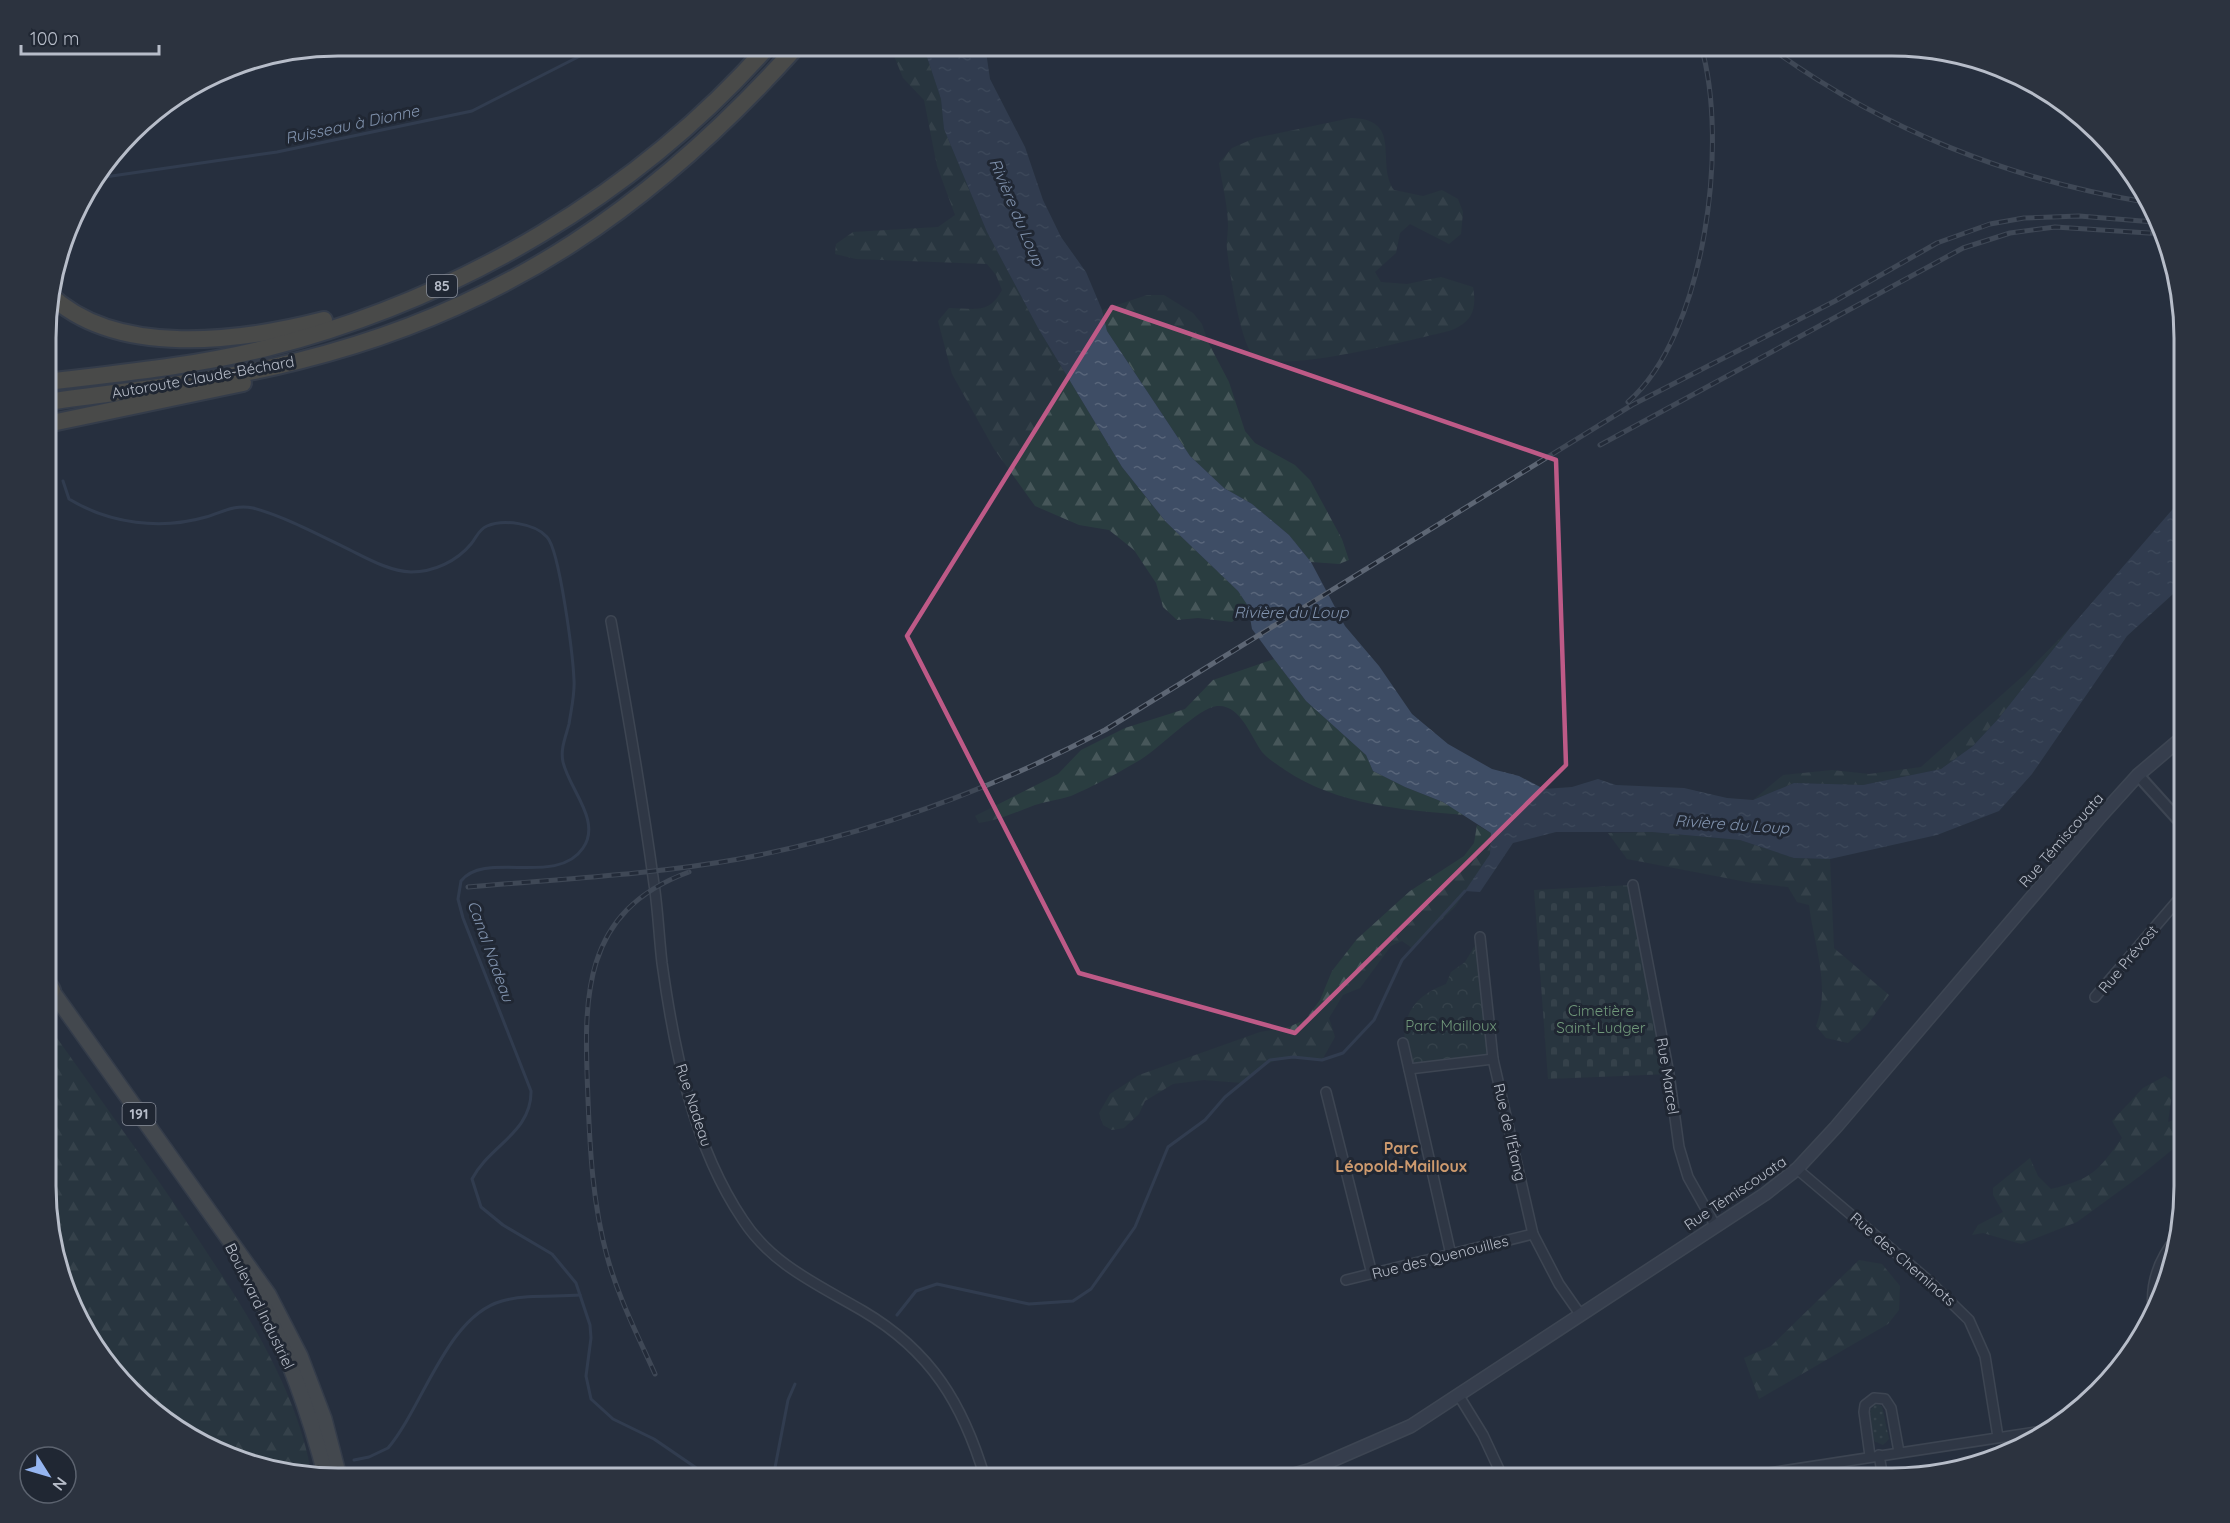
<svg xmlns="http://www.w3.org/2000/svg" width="2230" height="1523" font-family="Quicksand,sans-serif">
<defs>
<pattern id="grass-dots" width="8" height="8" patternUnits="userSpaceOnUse" patternTransform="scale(1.5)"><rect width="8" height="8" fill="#2a3d40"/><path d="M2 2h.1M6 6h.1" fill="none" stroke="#47575a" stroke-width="1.8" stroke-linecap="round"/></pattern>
<pattern id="forest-firs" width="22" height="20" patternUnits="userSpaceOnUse" patternTransform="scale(1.5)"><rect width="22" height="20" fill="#2a3d40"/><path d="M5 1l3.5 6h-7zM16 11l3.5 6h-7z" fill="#47575a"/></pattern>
<pattern id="cemetery-stones" width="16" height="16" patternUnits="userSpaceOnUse" patternTransform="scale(1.5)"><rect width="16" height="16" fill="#2a3d40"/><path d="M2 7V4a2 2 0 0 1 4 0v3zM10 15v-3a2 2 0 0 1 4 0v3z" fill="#47575a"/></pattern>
<pattern id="park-crowns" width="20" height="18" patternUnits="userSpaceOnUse" patternTransform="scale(1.5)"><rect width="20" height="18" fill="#2a3d40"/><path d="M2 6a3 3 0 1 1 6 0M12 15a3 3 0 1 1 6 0" fill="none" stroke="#47575a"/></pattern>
<pattern id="water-ripples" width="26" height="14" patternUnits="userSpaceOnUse" patternTransform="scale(1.5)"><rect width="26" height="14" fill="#3e4d65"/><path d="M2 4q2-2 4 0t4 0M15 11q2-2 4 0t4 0" fill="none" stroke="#58657a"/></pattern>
</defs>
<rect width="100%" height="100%" fill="#27303e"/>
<path fill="url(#grass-dots)" d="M 1875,1404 L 1882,1406 L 1889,1439 L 1883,1445 L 1874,1441 L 1870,1411 Z"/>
<g fill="url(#forest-firs)">
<path d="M 895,45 L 923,45 L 941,99 L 944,129 L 987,232 L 1038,328 L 1122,467 L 1166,522 L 1238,591 L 1248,606 L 1232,622 L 1198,618 L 1177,620 L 1163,607 L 1156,583 L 1134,550 L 1109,530 L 1079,525 L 1035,506 L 994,449 L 952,374 L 938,321 L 949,308 C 974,308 989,315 1002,290 L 996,275 L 987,264 L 856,259 L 835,254 L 836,244 L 853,232 L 938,227 L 955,215 L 937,166 L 924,100 L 903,78 L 892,51 Z"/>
<path d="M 1351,118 C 1404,119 1375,163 1394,190 L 1423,196 L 1442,190 L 1458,199 L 1463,212 L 1461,234 L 1449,244 L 1410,224 L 1400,233 L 1396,253 L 1375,272 L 1381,282 L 1407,284 L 1441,277 L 1473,287 C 1477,310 1472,323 1449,331 C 1418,338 1273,377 1253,355 C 1240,341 1229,269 1227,249 C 1226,242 1228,234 1228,226 C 1228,206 1222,184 1219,163 L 1232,148 L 1255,138 Z"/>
<path d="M 1147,295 L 1164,295 L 1193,313 L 1202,324 L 1208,342 L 1229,382 L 1245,431 L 1255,443 L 1295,465 L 1310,480 L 1342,539 L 1349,560 L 1339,564 L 1311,562 L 1289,535 L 1252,504 L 1224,488 L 1190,456 L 1107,331 L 1102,310 Z"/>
<path d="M 2070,628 L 1999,718 L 1973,746 L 1941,769 L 1863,785 L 1794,783 L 1753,800 L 1783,775 L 1832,770 L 1869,774 L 1921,767 L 2024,675 Z"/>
<path d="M 1274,659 L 1306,701 L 1366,755 L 1373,771 L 1405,787 L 1443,802 L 1464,815 C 1403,810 1337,805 1285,770 C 1278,765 1268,759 1263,753 C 1251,738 1241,704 1217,706 C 1199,707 1159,749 1140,760 C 1118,773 1094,786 1071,796 C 1059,800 1047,801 1035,805 C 1016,812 1000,820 979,823 L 975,816 L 1058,774 L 1081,750 L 1125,728 L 1185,709 L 1213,680 Z"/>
<path d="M 1477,825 L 1491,833 L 1490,854 L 1455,907 L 1412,948 L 1402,941 L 1391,946 L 1360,988 L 1343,995 L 1329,1018 L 1335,1037 L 1322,1060 C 1284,1056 1271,1056 1242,1083 L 1204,1080 L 1173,1084 L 1145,1101 L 1139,1114 L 1124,1128 L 1112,1130 L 1103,1125 L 1099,1113 L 1110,1094 L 1139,1075 L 1260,1032 L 1289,1027 L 1306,1019 L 1320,1000 L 1332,971 L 1357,939 L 1410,891 L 1464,856 L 1474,843 Z"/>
<path d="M 1652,832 L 1740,840 L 1794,858 L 1830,859 L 1834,948 L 1889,995 L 1867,1025 L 1848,1043 L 1826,1038 L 1816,1026 C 1831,986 1814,946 1809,905 L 1797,902 L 1788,887 L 1752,883 L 1627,859 L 1608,833 Z"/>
<path d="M 57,1038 C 104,1105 153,1171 198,1239 C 246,1311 297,1389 312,1476 L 243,1462 L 160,1418 L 84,1332 L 47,1223 L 47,1045 Z"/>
<path d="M 2165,1076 L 2174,1082 L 2168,1122 L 2184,1116 L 2184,1140 L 2140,1176 L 2077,1222 L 2021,1244 L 1983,1233 L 1972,1235 L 1978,1225 L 2003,1212 L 1993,1195 L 1993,1188 L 2030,1158 L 2038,1176 L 2051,1189 C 2092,1179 2097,1172 2122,1138 L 2112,1121 L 2143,1088 Z"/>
<path d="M 1859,1260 L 1882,1264 L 1900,1286 L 1899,1310 L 1888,1324 L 1759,1399 L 1744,1358 L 1771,1346 Z"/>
</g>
<path fill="url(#cemetery-stones)" d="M 1633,885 L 1669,1074 L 1548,1079 L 1534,890 Z"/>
<path fill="url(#park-crowns)" d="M 1480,937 L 1493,1059 L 1409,1069 C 1399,1028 1403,1000 1446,984 L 1451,972 L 1465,962 Z"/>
<path fill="url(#water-ripples)" d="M 923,45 L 985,45 L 990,79 L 1025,147 L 1043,200 L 1061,237 L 1086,272 L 1102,310 L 1107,331 L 1190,456 L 1224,488 L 1252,504 L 1289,535 L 1311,562 L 1345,626 L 1379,666 L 1412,714 L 1448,744 L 1492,769 L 1519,776 L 1544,789 L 1572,787 L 1598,779 L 1616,785 L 1684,788 L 1727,798 L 1753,800 L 1794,783 L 1863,785 L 1941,769 L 1973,746 L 1999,718 L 2070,628 L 2184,496 L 2184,584 L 2127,636 L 2032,774 L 1999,811 L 1937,835 L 1830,859 L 1794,858 L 1740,840 L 1652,832 L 1556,832 L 1513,843 L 1480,892 L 1465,891 L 1490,854 L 1491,833 L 1443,802 L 1405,787 L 1373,771 L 1366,755 L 1306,701 L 1274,659 L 1252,629 L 1248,606 L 1238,591 L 1166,522 L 1122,467 L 1038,328 L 987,232 L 944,129 L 941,99 Z"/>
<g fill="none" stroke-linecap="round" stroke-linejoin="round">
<g stroke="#3e4d65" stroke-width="3">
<path d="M 98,178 L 277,152 L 472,111 L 580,56 L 596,45"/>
<path d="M 63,481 L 69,499 C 110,524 161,530 206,517 C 223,512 235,504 253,508 C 286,517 321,536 352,551 C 370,560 390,571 411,572 C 434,572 457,561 471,544 C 477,537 478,530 487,526 C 503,519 535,523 547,537 C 560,551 573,657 574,680 C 575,694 571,710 569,724 C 566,736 560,749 563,762 C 569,789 602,821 583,848 C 557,887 485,850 461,881 L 458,899 L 463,918 L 531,1091 C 532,1132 489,1146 472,1179 L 481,1207 L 503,1225 L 552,1254 L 576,1283 L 590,1325 L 591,1338 L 586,1376 L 591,1399 L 613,1419 L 654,1439 L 711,1478"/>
<path d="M 897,1315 L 916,1291 L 937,1284 L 1029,1304 L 1073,1301 L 1091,1289 L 1135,1227 L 1168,1147 L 1205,1120 L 1225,1097 L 1270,1060 L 1293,1057 L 1322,1060 L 1343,1053 L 1374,1020 L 1402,960 L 1465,891"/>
<path d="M 354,1460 L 369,1457 L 388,1448 C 423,1407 447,1316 502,1301 C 527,1294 555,1297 580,1295"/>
<path d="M 299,1473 L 311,1472"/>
<path d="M 773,1478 L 788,1400 L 795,1384"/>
</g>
<g stroke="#59606c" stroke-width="12">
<g id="minor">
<path d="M 611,621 C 627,709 642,796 654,884 C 658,910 659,937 662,963 C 674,1050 693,1146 743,1220 C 772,1265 819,1285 863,1311 C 931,1351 963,1404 985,1478"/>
<path d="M 1633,885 L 1669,1074 L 1679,1147 L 1688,1177 L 1715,1225"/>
<path d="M 1480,937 L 1493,1059 L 1533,1234 L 1559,1284 L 1580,1314"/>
<path d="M 2095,997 L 2184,893"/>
<path d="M 1403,1043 L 1451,1255"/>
<path d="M 1409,1069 L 1493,1059"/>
<path d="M 1326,1092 L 1372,1274"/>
<path d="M 1797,1169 L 1928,1280 L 1969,1320 L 1985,1356 L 1998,1437"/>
<path d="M 1346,1280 L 1533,1234"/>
<path d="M 2153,1310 C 2150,1281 2159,1258 2178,1236"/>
<path d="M 1459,1396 L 1483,1435 L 1503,1478"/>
<path d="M 1879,1455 L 1883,1478"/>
<path d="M 1870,1456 L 1864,1412 L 1865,1405 L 1874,1398 L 1885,1399 L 1891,1408 L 1899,1452"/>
<path d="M 1737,1478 L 2049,1430"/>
</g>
</g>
<g stroke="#59606c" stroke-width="14">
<path id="tertiary" d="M 2138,775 L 2184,826"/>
</g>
<g stroke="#59606c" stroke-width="15">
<path id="secondary" d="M 1282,1478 L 1310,1470 L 1411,1426 L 1765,1194 L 1797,1169 L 1836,1127 L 2100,817 L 2138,775 L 2184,736"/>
</g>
<g stroke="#464d59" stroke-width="18">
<g id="trunk">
<path d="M 47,984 L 268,1294 L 300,1356 L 324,1419 L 339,1477"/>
<path d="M 259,1297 C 289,1355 310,1415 326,1477"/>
</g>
</g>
<g stroke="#464d59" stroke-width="20">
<g id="motorway">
<path d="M 49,294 C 117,359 242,341 324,320"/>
<path d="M 47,382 C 121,373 195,366 267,348 C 459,299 638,194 769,45"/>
<path d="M 47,402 C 131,390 216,382 298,361 C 505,310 657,203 798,45"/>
<path d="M 47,424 L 243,383"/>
<path d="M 47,982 L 52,990"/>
</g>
</g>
<use href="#minor" stroke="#3b424e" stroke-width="9"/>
<use href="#tertiary" stroke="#3b424e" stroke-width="10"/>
<use href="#secondary" stroke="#495160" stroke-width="12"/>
<use href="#trunk" stroke="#666663" stroke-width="15"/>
<use href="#motorway" stroke="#736a58" stroke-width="16"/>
<g stroke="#5d6674" stroke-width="5">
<g id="rail">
<path d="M 1768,46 C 1881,129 2012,181 2151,203"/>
<path d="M 1628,402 C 1706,334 1729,141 1701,46"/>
<path d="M 1600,445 L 1963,248 L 2010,233 L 2055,227 L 2164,234"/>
<path d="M 468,887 C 558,879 650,875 739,859 C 868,835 989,791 1105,730 L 1632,405 L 1835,301 L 1937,243 L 1990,224 L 2024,218 L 2079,216 L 2154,222"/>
<path d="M 655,1374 C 638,1336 618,1297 607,1256 C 593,1205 590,1152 588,1099 C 584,1001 579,912 689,872"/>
</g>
</g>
<use href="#rail" stroke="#202733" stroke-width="3" stroke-dasharray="9" stroke-linecap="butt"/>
</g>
<path d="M0 0H2230V1523H0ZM 1112,307 L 1556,460 L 1566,765 L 1295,1033 L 1079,973 L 907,636 Z" fill="#27303e" fill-opacity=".55" fill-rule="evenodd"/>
<path fill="none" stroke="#be5a87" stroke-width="4.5" stroke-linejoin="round" d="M 1112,307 L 1556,460 L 1566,765 L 1295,1033 L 1079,973 L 907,636 Z"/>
<g text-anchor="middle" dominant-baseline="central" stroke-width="6" stroke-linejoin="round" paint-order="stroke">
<g fill="#202733" stroke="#8a909c" stroke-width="1.5">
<rect x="427" y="275" width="30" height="22" rx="4.5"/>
<rect x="122.5" y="1103" width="33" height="22" rx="4.5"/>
</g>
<g font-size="14" font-weight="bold" fill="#b7bdc9">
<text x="442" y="286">85</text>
<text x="139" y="1114">191</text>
</g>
<g font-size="15" fill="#b7bdc9" stroke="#202733">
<text transform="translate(203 377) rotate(-10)">Autoroute Claude-Béchard</text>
<text transform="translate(2061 840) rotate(-49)">Rue Témiscouata</text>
<text transform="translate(2128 959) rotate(-50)">Rue Prévost</text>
<text transform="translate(1668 1076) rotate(81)">Rue Marcel</text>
<text transform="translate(694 1105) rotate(72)">Rue Nadeau</text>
<text transform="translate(1510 1132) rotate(77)">Rue de l'Étang</text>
<text transform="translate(1735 1193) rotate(-34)">Rue Témiscouata</text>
<text transform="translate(1440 1257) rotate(-14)">Rue des Quenouilles</text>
<text transform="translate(1903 1259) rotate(41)">Rue des Cheminots</text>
<text transform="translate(260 1306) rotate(64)">Boulevard Industriel</text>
</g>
<g font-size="15" fill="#70987a" stroke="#202733">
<text x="1601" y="1010">Cimetière<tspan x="1601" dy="17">Saint-Ludger</tspan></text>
<text x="1451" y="1025">Parc Mailloux</text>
</g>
<g font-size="16" font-style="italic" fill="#8193ae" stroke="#202733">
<text transform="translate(352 124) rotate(-12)">Ruisseau à Dionne</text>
<text transform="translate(1017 212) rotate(67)">Rivière du Loup</text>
<text x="1291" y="612">Rivière du Loup</text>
<text transform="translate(1732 824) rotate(4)">Rivière du Loup</text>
<text transform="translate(491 951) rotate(70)">Canal Nadeau</text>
</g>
<g font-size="16" font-weight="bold" fill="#cd9a6e" stroke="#202733">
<text x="1401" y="1148">Parc<tspan x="1401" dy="18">Léopold-Mailloux</tspan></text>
</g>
</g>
<path d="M0 0H2230V1523H0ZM338 56H1892A282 282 0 0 1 2174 338V1186A282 282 0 0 1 1892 1468H338A282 282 0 0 1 56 1186V338A282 282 0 0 1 338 56Z" fill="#2c333f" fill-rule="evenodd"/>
<path fill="none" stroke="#b7bdc9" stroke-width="3" d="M338 56H1892A282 282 0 0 1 2174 338V1186A282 282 0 0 1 1892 1468H338A282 282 0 0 1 56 1186V338A282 282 0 0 1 338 56Z"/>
<g transform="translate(48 1475) rotate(127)"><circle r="28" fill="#202733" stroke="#5c636f" stroke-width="1.5"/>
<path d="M0-4.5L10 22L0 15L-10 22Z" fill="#95b5f0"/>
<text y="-9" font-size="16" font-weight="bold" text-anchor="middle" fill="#b7bdc9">N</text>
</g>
<path d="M21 45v9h138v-9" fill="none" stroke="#b7bdc9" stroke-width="3"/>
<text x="30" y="45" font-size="18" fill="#b7bdc9" stroke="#202733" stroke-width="4.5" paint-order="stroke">100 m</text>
</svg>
